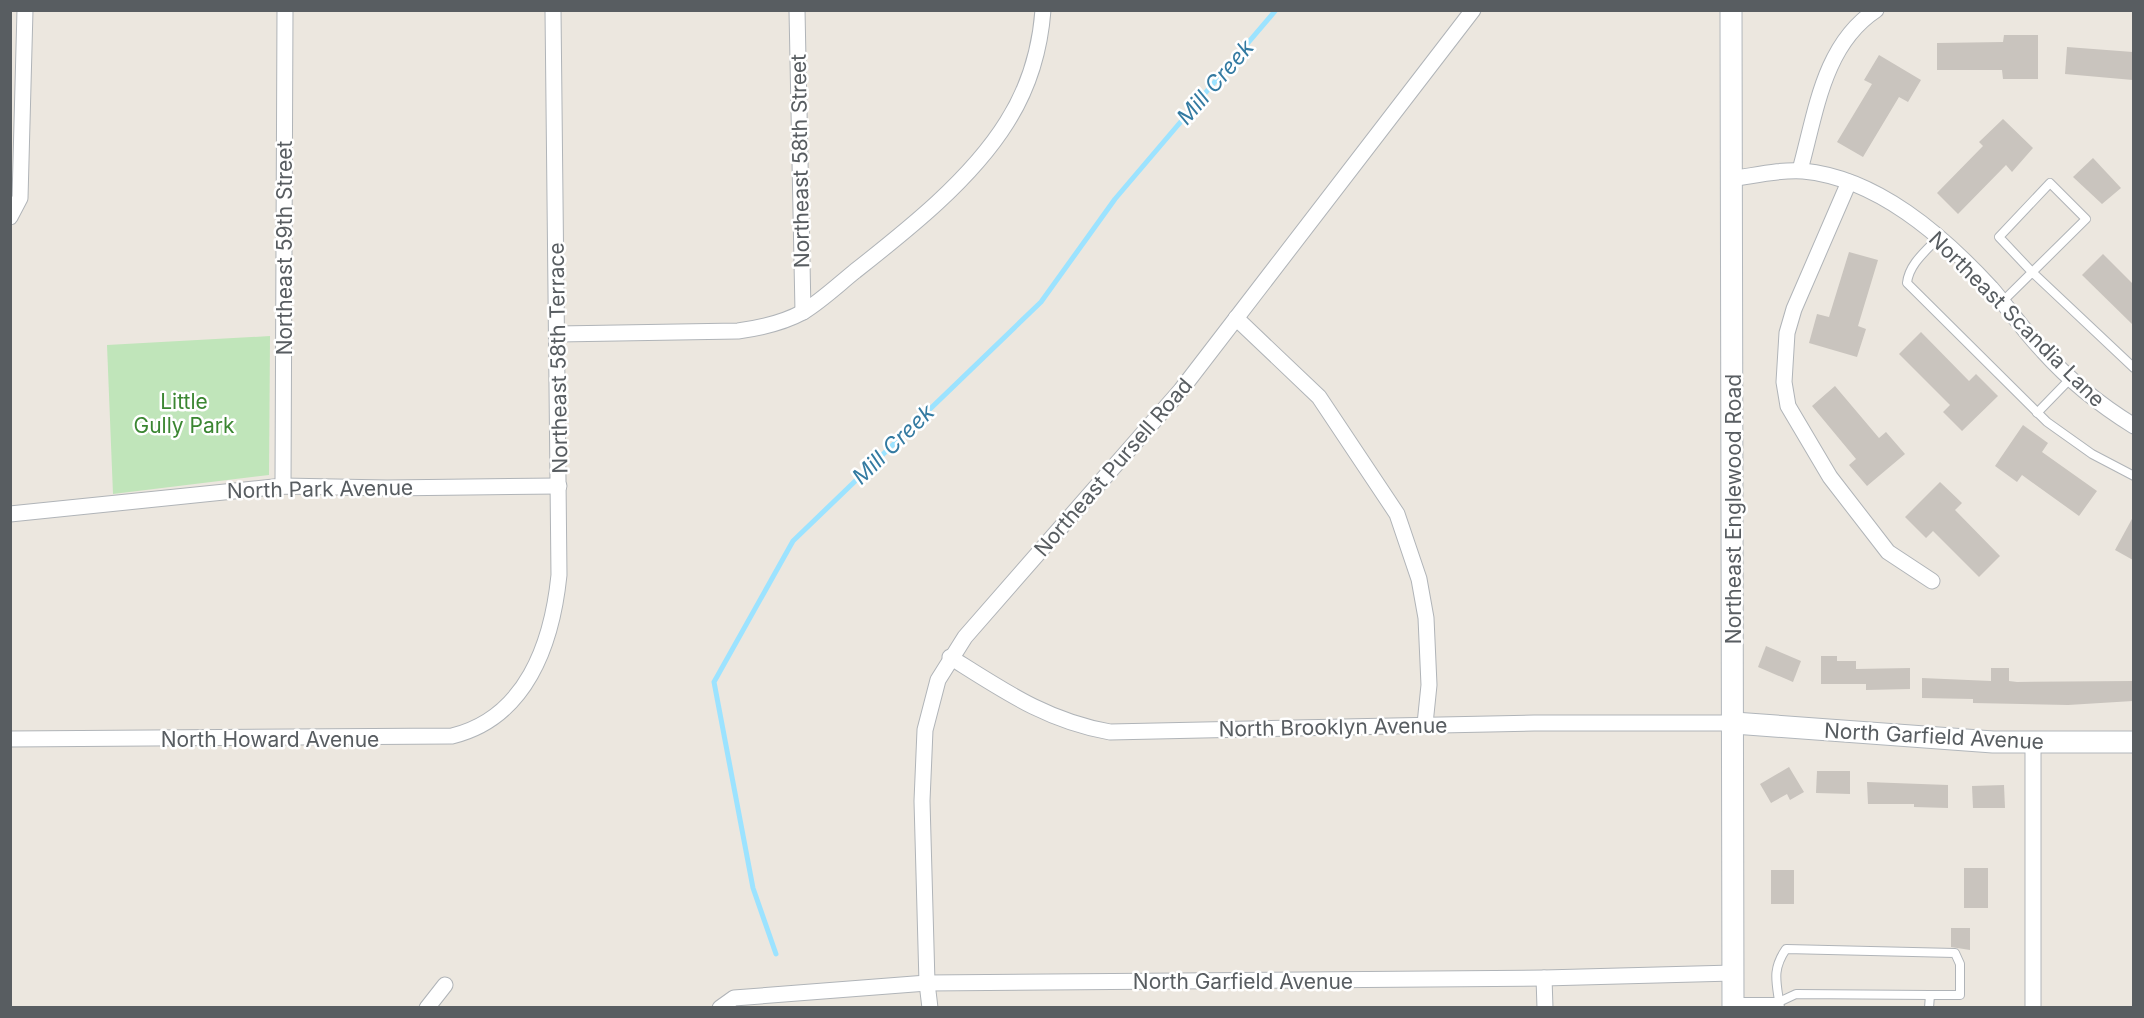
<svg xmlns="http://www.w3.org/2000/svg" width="2144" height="1018" font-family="Inter,sans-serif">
<rect width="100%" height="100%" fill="#ece7df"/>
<path fill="#c0e5ba" d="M 270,336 L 269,475 L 113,494 L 107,345 Z"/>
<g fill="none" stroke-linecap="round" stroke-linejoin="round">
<path stroke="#9ce3ff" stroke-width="5" d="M 776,954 L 753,888 L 714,682 L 793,541 L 1041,302 L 1115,199 L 1276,10"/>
</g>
<g fill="#c9c4be">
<path d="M 2004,35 L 2038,35 L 2038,79 L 2003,79 L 2002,70 L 1937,70 L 1937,43 L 2003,42 Z"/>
<path d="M 2067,47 L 2133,52 L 2133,80 L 2065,74 Z"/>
<path d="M 1879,55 L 1921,80 L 1908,102 L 1899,97 L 1863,157 L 1837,142 L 1872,84 L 1864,80 Z"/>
<path d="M 2003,119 L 2033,148 L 2012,172 L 2006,165 L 1958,214 L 1937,193 L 1983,146 L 1979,142 Z"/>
<path d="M 2093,158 L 2121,188 L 2102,204 L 2073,177 Z"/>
<path d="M 1849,252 L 1878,260 L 1858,326 L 1866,329 L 1857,357 L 1809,343 L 1817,314 L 1829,317 Z"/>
<path d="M 2103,254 L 2133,284 L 2133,325 L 2082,275 Z"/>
<path d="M 1921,332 L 1969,381 L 1976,374 L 1998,396 L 1962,431 L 1943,412 L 1950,405 L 1899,354 Z"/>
<path d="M 1835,386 L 1879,438 L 1886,432 L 1905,454 L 1867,486 L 1849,465 L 1856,459 L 1812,406 Z"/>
<path d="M 2023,425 L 2048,443 L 2042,452 L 2097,491 L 2079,516 L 2022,475 L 2017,482 L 1995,466 Z"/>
<path d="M 1940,482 L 1962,503 L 1955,510 L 2000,556 L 1979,577 L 1933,531 L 1926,538 L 1905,517 Z"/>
<path d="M 2133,517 L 2133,560 L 2115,550 Z"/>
<path d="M 1766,646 L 1801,661 L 1793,682 L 1758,667 Z"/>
<path d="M 1821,656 L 1837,656 L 1837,661 L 1856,661 L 1856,669 L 1910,668 L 1910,689 L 1866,690 L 1866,684 L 1821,684 Z"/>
<path d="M 1991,668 L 2009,668 L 2009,681 L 2017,682 L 2133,681 L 2133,701 L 2068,705 L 1973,703 L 1973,699 L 1922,698 L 1922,678 L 1991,681 Z"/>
<path d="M 1789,767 L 1804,792 L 1790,800 L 1787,794 L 1771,803 L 1760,784 Z"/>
<path d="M 1817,771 L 1850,771 L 1850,794 L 1816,793 Z"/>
<path d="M 1867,782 L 1948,785 L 1948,808 L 1914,807 L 1914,804 L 1868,804 Z"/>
<path d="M 2004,785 L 2005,808 L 1973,808 L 1972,786 Z"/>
<rect x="1964" y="868" width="24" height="40"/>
<rect x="1771" y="870" width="23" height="34"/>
<path d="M 1951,928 L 1970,928 L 1970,950 L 1951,947 Z"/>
</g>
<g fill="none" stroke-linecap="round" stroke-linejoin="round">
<g stroke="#b0b4b8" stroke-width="10">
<g id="lane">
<path d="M 1938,238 C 1926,251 1909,264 1907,283 L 2047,422 L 2092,454 L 2134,476"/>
<path d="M 2002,302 L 2086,219 L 2050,183 L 1999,237 L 2032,272 L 2134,368"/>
<path d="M 2037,413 L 2070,379"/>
<path d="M 1735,1002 L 1779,1002 L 1796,994 L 1930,995 L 1929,1008"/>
<path d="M 1780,1008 C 1777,983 1771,971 1786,949 L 1955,953 L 1960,964 L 1960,995 L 1930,995"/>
</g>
</g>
<g stroke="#b0b4b8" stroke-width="17">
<g id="street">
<path d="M 797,10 L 803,312"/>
<path d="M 1800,170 C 1816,113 1823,45 1876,10"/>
<path d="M 1730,179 C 1753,176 1780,169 1803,171 C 1877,178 1942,235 1991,288 C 2009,309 2024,331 2043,351 C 2069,380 2100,405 2134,426"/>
<path d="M 1849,182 L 1794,309 L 1787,333 L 1784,382 L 1788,406 L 1830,477 L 1888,552 L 1932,581"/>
<path d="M 10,217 L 20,198 L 25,10"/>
<path d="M 1236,318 L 1319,397 L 1397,514 L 1419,579 L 1426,618 L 1429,685 L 1425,724"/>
<path d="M 558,334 L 738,331 C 760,328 783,323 803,312 C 821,301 838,285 854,272 C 906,231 971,180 1007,122 C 1028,89 1040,50 1043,10"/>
<path d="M 283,486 L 285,10"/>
<path d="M 10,514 L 283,486 L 387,488 L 559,486"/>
<path d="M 950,657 C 1004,691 1047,721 1110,732 L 1534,723 L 1734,723"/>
<path d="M 10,739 L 452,736 C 526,718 552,644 559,575 L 553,10"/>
<path d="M 2033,743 L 2033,1008"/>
<path d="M 1544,978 L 1545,1008"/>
<path d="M 427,1008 L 445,985"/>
<path d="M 720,1008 L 734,998 L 927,983 L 1544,978 L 1733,973"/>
<path d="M 930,1008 L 927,983 L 922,801 L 925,730 L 938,680 L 965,637 L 1181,390 L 1473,10"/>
</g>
</g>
<g stroke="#b1b6bb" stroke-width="23">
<g id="secondary">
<path d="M 1731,10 L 1733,1008"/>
<path d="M 1734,723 L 1993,742 L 2134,742"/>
</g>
</g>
<use href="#lane" stroke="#fff" stroke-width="8"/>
<use href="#street" stroke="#fff" stroke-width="15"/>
<use href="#secondary" stroke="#fff" stroke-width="21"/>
</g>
<g text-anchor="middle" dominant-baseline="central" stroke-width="5" stroke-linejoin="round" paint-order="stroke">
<g font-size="21" fill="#585d61" stroke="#fff">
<text transform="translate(800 161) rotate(-91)">Northeast 58th Street</text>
<text transform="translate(284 248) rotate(-90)">Northeast 59th Street</text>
<text transform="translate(2017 319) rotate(45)">Northeast Scandia Lane</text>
<text transform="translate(558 358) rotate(-91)">Northeast 58th Terrace</text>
<text transform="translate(1113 467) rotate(-49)">Northeast Pursell Road</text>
<text transform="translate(320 489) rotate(-1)">North Park Avenue</text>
<text transform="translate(1733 509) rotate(-90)">Northeast Englewood Road</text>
<text transform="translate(1333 727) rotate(-1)">North Brooklyn Avenue</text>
<text transform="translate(1934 736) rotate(3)">North Garfield Avenue</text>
<text x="270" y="739">North Howard Avenue</text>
<text x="1243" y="981">North Garfield Avenue</text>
</g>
<g font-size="21" fill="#3b8632" stroke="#fff">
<text x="184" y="401">Little<tspan x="184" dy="24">Gully Park</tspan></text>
</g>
<g font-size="22" font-style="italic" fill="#337aa1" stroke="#fff">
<text transform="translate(1215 82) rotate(-49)">Mill Creek</text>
<text transform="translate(893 444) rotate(-44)">Mill Creek</text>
</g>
</g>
<rect width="2144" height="1018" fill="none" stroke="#585d61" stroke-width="24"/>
</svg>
